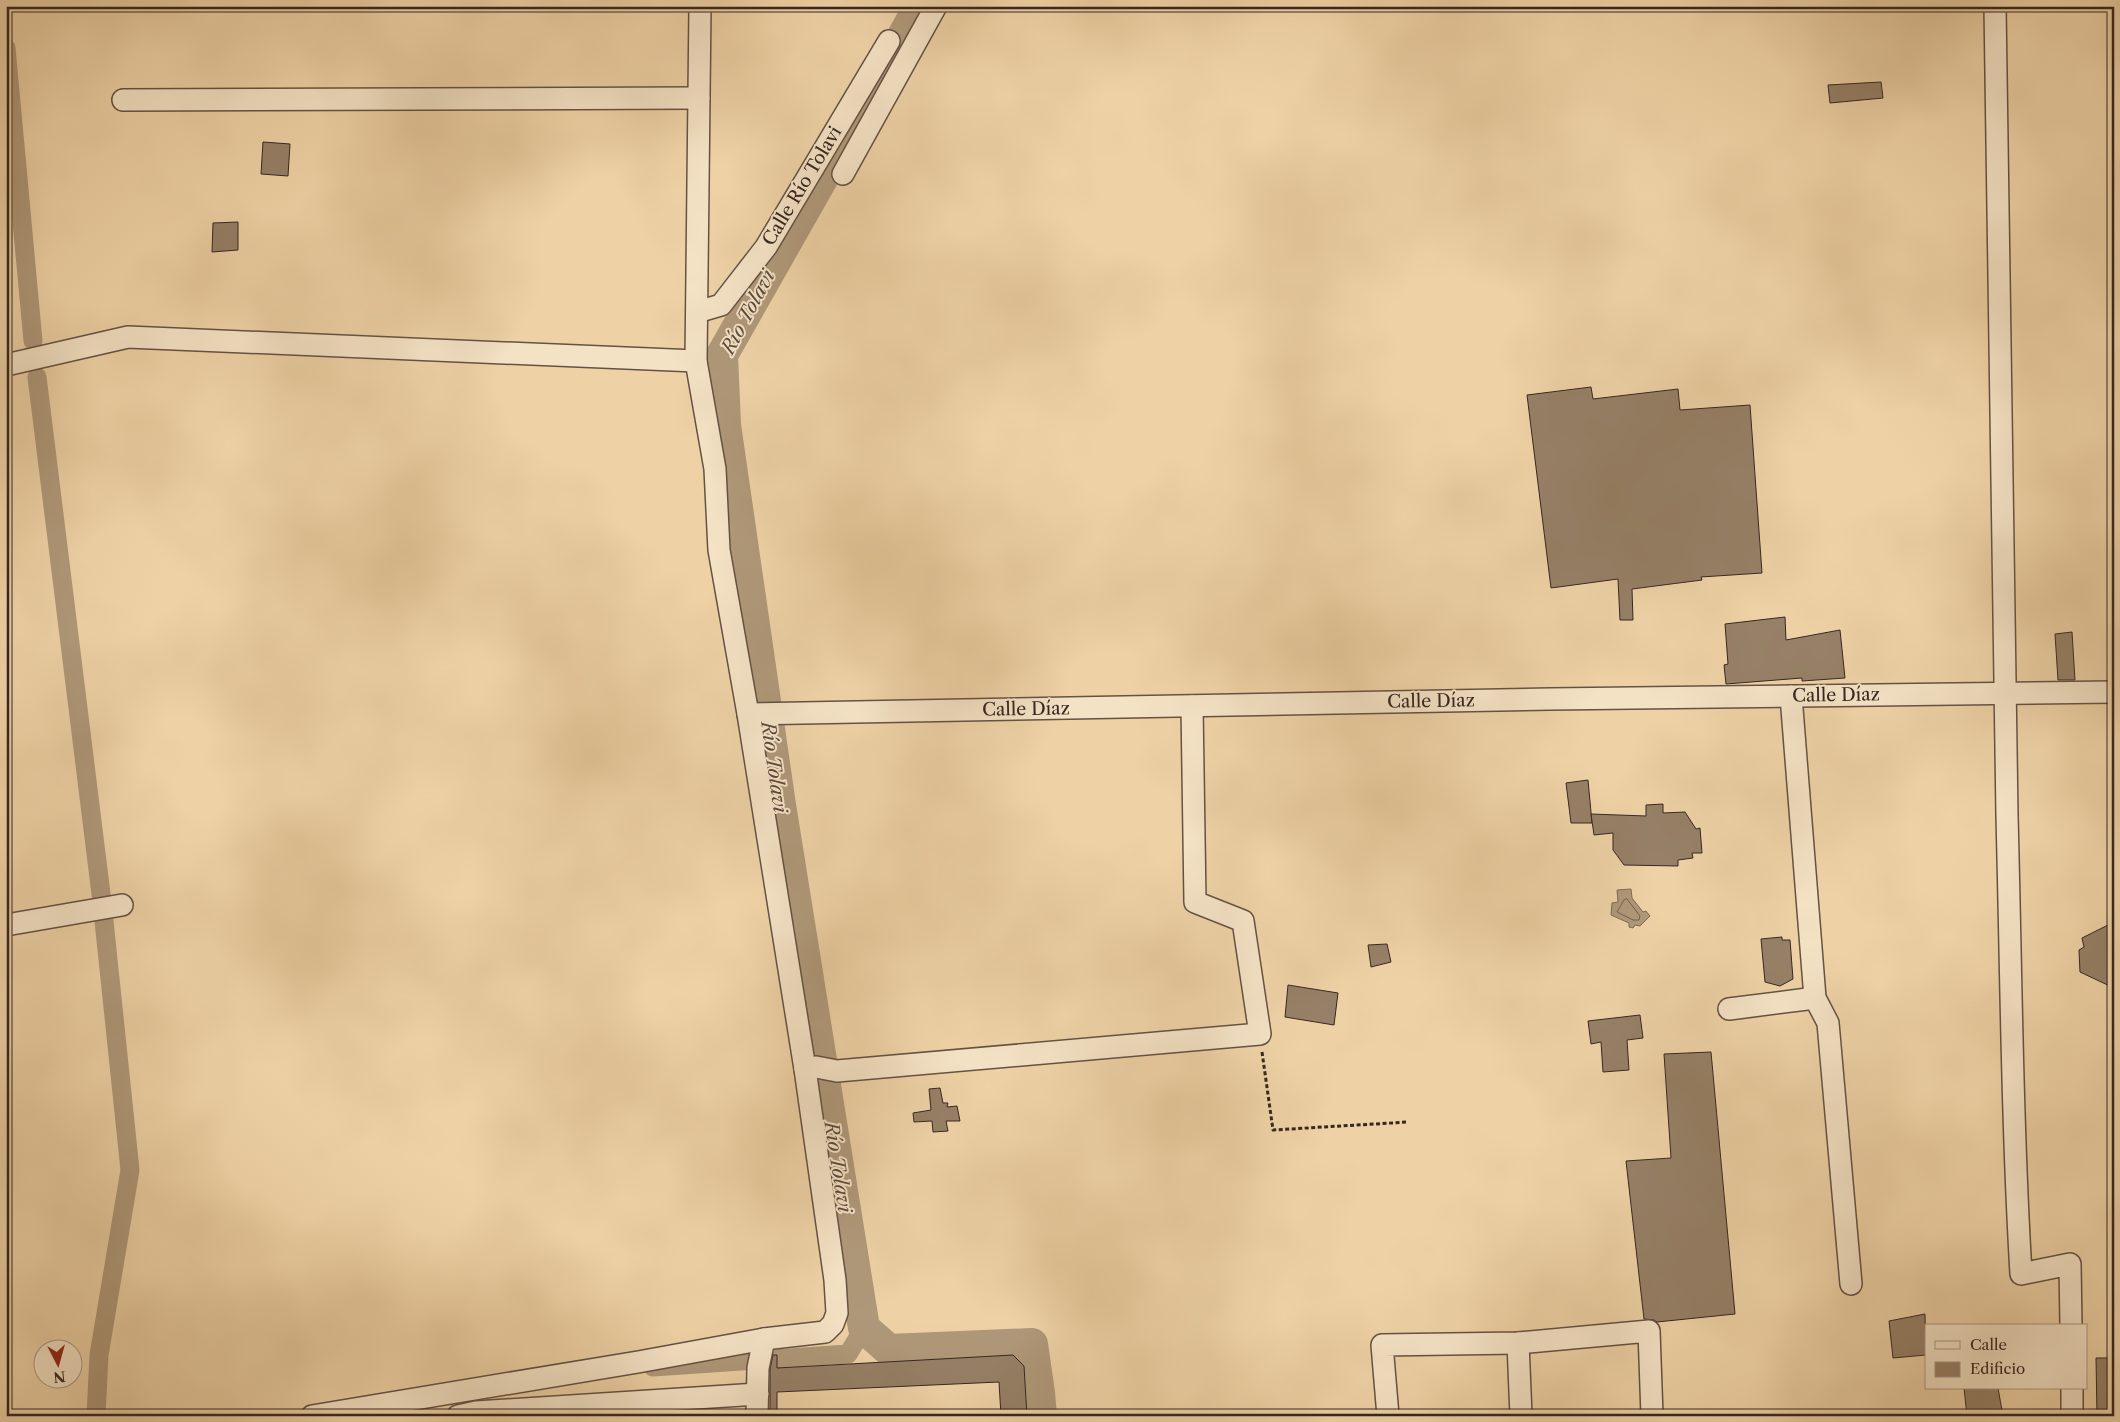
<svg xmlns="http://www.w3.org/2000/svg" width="2120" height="1422" font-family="'Libre Caslon Text',serif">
<rect width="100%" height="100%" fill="#eed2a6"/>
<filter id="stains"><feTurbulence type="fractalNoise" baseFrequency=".004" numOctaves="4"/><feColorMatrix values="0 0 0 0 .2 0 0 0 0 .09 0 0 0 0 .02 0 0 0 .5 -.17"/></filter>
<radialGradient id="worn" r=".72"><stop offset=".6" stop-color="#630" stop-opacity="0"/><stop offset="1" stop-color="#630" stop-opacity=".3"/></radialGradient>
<path fill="#af9879" stroke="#7f6b56" d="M 1631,889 L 1632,898 L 1643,912 L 1646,911 L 1650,916 L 1640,926 L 1635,925 L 1633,928 L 1629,927 L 1629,923 L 1611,915 L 1612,903 L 1618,902 L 1617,890 Z"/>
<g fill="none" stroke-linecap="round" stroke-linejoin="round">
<path stroke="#72604e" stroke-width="1" d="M 1627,899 L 1640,916 L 1639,920 L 1633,920 L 1617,912 L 1624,900 Z"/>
<g stroke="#af9879" stroke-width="19">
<path d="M 6,48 L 33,341"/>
<path d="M 37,377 L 102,902 L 130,1170 L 99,1355 L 96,1416"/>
<path d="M 653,1367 L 848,1354 L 864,1328"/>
</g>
<path stroke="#af9879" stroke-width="32" d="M 920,6 L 722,355 L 725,425 L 780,805 L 864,1328 L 889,1350 L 1032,1344 L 1039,1393 L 1041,1416"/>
</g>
<g fill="#968067" stroke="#362722">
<path d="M 1881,82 L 1883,98 L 1830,103 L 1828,85 Z"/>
<path d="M 263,142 L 290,144 L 288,176 L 261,174 Z"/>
<path d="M 238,222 L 238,250 L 212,252 L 213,223 Z"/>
<path d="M 1591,387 L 1593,399 L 1678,389 L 1680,410 L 1750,405 L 1762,573 L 1701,577 L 1702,580 L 1632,589 L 1633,620 L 1620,620 L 1618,579 L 1551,588 L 1527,395 Z"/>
<path d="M 1785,617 L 1786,640 L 1840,630 L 1845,678 L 1802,681 L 1802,678 L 1726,684 L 1724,665 L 1728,664 L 1725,624 Z"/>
<path d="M 2072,632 L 2075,680 L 2058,680 L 2055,634 Z"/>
<path d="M 1588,780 L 1592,823 L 1571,823 L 1566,783 Z"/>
<path d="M 1663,804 L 1663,813 L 1685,812 L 1696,829 L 1700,828 L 1702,853 L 1692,853 L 1693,858 L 1678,860 L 1678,866 L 1624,865 L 1613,850 L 1613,833 L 1594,835 L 1591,814 L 1646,816 L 1646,805 Z"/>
<path d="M 2114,922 L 2114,988 L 2080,972 L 2079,950 L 2084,947 L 2082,938 Z"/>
<path d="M 1782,937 L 1782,940 L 1790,940 L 1793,979 L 1780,986 L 1765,982 L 1761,939 Z"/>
<path d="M 1387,944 L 1391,962 L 1371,967 L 1368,945 Z"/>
<path d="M 1288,985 L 1338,993 L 1334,1025 L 1285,1017 Z"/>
<path d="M 1640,1015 L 1643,1038 L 1627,1040 L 1629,1070 L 1603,1072 L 1601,1042 L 1591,1044 L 1588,1021 Z"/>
<path d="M 1711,1052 L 1735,1314 L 1657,1322 L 1654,1320 L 1644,1319 L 1626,1161 L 1671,1158 L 1664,1054 Z"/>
<path d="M 940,1088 L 943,1103 L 948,1103 L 947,1107 L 957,1106 L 960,1121 L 946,1121 L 948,1131 L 933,1132 L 932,1121 L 914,1122 L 913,1113 L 931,1110 L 929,1089 Z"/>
<path d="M 1925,1314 L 1926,1355 L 1893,1358 L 1889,1321 Z"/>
<path d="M 773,1355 L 777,1355 L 777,1368 L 1013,1355 L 1024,1366 L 1027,1416 L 1001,1416 L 999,1382 L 777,1392 L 777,1416 L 770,1416 L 770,1369 Z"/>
<path d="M 2096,1358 L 2114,1358 L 2114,1416 L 2097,1416 Z"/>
<path d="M 1964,1388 L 1998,1388 L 2003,1416 L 1967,1416 Z"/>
</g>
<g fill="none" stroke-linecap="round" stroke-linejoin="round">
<g stroke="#645243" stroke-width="24">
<g id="minor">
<path d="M 700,6 L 696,361 L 715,469 L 719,550 L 748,714 L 805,1069 L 835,1280 L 837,1313 L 833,1324 L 825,1332 L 764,1339 L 758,1368 L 757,1416"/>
<path d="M 1995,6 C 1997,276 2001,546 2007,816 C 2011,968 2012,1121 2021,1274 L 2070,1264 L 2071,1326"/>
<path d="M 123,100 L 699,98"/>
<path d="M 843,174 L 936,6"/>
<path d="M 697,312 L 721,305 L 766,247 L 889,41"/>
<path d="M 6,365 L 128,337 L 696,361"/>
<path d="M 1791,696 L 1815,998 L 1828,1023 L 1851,1284"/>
<path d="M 748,714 L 1550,699 L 2114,692"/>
<path d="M 6,925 L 122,905"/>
<path d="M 1729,1009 L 1815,998"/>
<path d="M 805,1069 L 816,1067 L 837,1071 L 1260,1034 L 1243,921 L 1195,902 L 1192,706"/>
<path d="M 1518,1343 L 1521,1416"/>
<path d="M 2072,1388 L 2072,1416"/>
<path d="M 312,1416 L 638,1362 L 764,1339"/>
<path d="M 458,1416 L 476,1412 L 758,1394"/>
<path d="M 1388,1416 L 1382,1345 L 1518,1343 L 1649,1331 L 1652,1416"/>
</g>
</g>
<path stroke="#362722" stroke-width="3" stroke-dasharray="4 2.5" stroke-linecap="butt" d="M 1262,1052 L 1273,1130 L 1408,1122"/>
<use href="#minor" stroke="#f4e2c5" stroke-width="21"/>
</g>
<g text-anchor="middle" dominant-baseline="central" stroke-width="4" stroke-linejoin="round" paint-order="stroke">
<g font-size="18" fill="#362722" stroke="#f4e2c5">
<text transform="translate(802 186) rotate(-59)">Calle Río Tolavi</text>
<text transform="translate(1836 695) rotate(-1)">Calle Díaz</text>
<text transform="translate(1431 701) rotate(-1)">Calle Díaz</text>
<text transform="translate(1026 709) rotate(-1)">Calle Díaz</text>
</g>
<g font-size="19" font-style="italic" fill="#5a493c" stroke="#f4e2c5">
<text transform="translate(748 312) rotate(-62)">Río Tolavi</text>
<text transform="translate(774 767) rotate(82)">Río Tolavi</text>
<text transform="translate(838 1167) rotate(81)">Río Tolavi</text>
</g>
</g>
<rect width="2120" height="1422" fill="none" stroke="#eed2a6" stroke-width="25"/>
<rect x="8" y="8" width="2105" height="1407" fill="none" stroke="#362722" stroke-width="2.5"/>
<rect x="12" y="12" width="2095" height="1397" fill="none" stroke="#362722"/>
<rect x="1925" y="1324" width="162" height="65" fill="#f4e2c5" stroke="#a89784"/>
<rect x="1935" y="1341" width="25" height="8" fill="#f4e2c5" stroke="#a89784"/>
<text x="1970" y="1350" font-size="15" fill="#362722">Calle</text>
<rect x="1935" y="1362" width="25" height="15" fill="#968067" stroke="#a89784"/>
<text x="1970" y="1374" font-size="15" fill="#362722">Edificio</text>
<g transform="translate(58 1364) rotate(174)"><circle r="24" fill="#f4e2c5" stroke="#a89784"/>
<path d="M0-4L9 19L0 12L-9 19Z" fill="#8f2418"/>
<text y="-8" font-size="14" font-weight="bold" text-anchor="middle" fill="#362722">N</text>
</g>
<rect width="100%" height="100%" filter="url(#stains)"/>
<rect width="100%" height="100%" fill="url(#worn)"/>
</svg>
